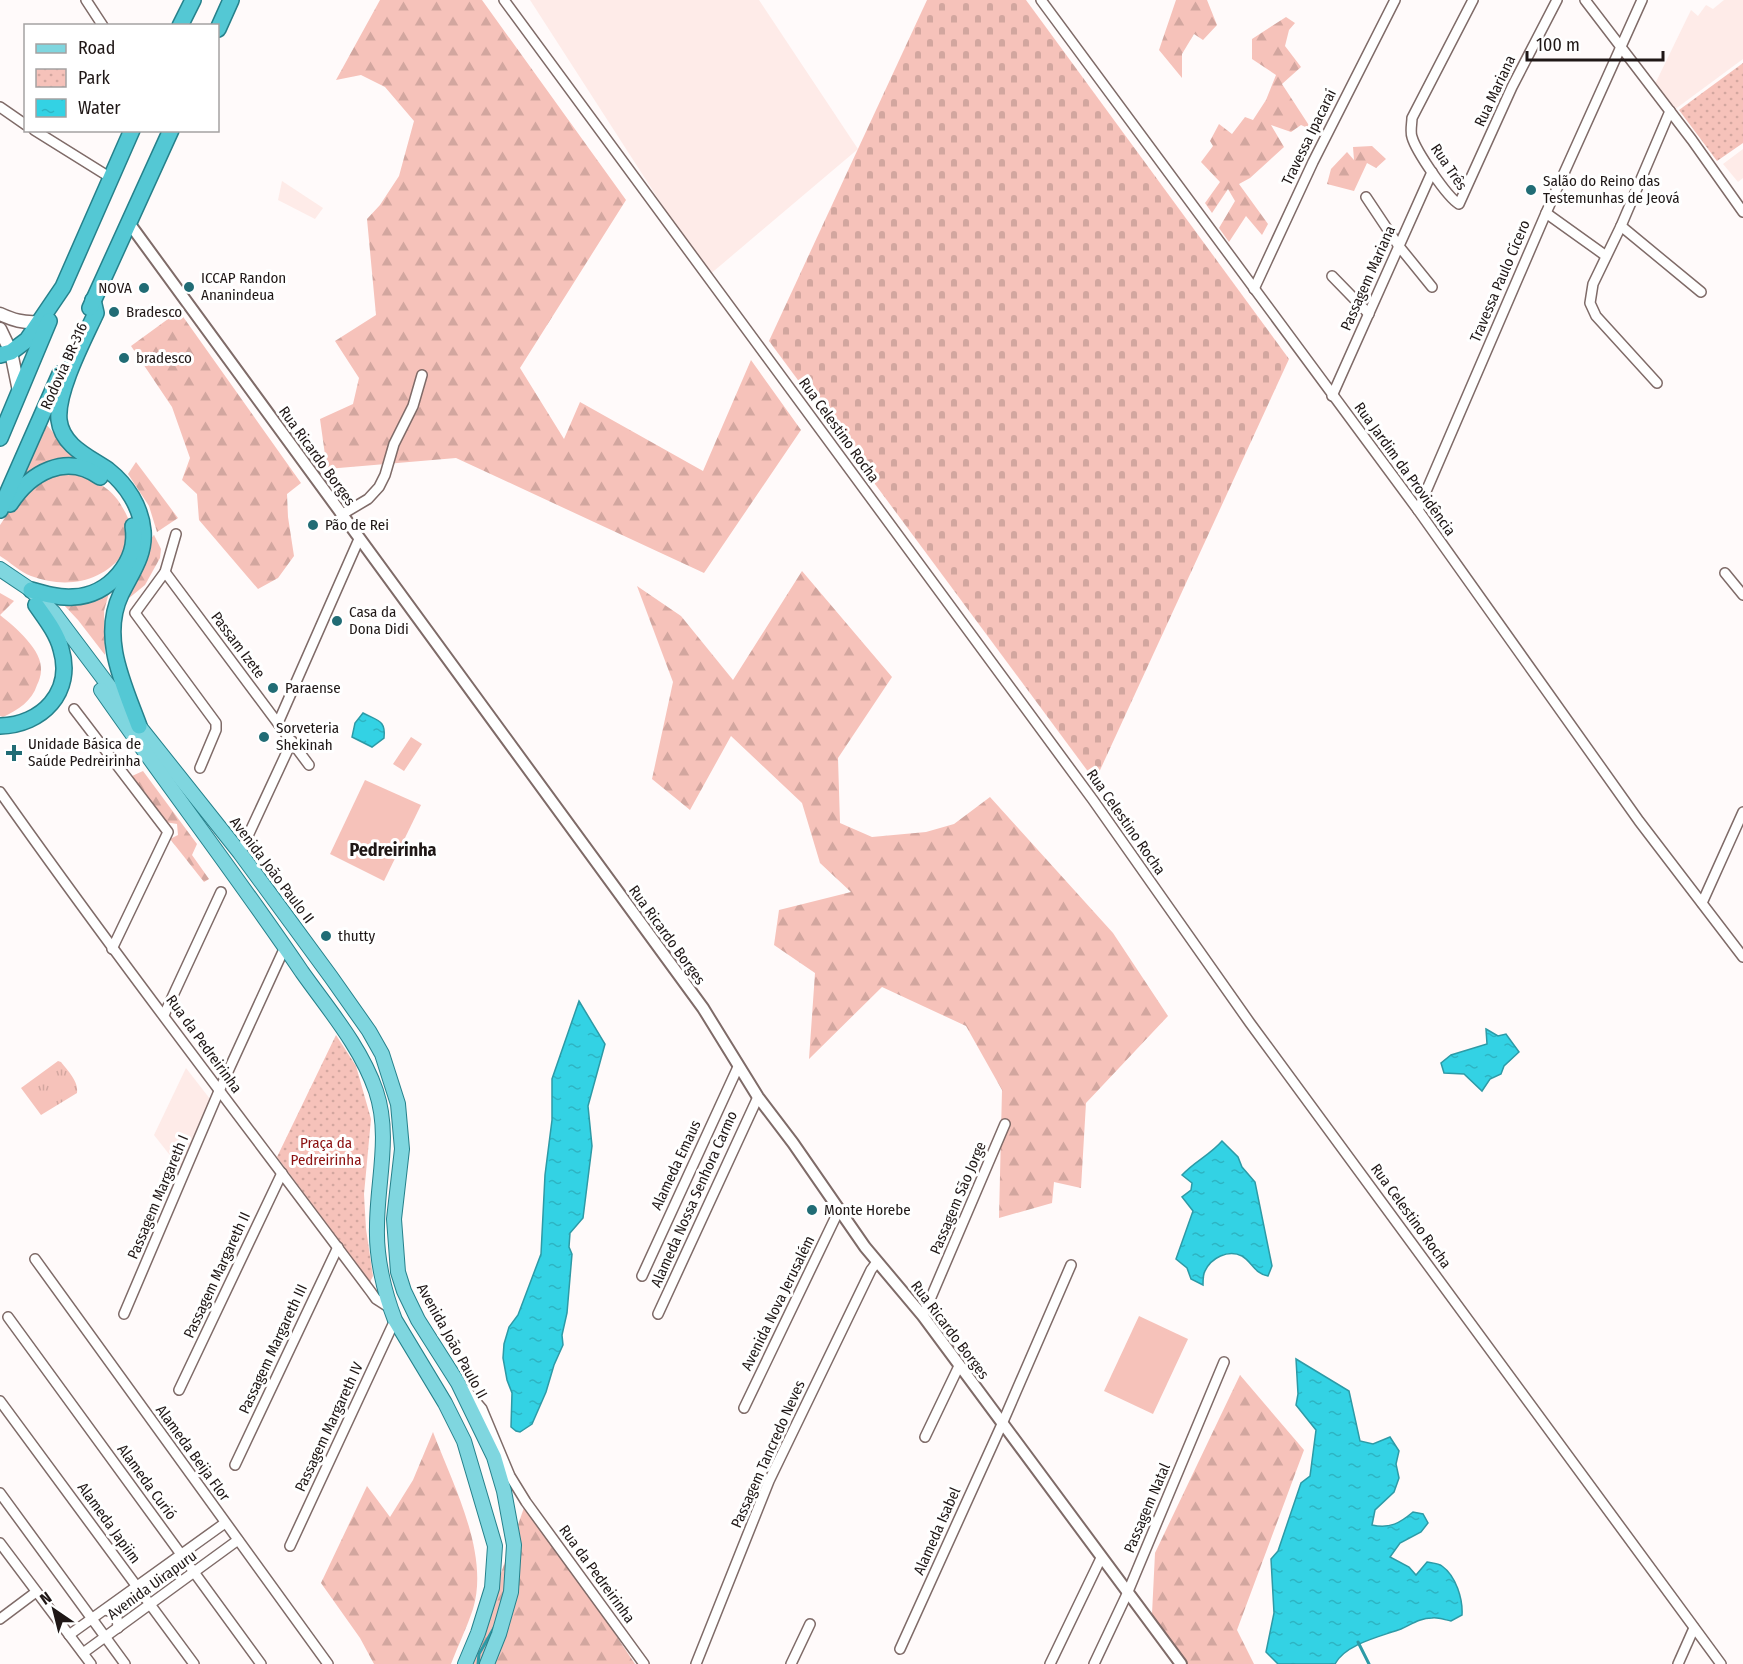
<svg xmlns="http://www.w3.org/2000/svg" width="1743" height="1664" font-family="'Fira Sans Condensed',sans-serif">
<defs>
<pattern id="grass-tufts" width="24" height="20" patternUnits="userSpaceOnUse" patternTransform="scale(1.5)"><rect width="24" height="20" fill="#f6c2ba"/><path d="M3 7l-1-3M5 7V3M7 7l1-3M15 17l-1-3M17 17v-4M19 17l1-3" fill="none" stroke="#d2a69f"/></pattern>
<pattern id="forest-firs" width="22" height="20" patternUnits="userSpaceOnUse" patternTransform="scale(1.5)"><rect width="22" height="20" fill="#f6c2ba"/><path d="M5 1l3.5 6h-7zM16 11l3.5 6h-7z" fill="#d2a69f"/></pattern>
<pattern id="cemetery-stones" width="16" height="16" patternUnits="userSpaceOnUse" patternTransform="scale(1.5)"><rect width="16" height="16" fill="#f6c2ba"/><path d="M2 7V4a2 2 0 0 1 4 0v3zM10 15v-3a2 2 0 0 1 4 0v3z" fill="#d2a69f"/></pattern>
<pattern id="park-dots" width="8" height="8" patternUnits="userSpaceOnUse" patternTransform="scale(1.5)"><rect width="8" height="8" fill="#f6c2ba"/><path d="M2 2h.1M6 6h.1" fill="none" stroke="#d2a69f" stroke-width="1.8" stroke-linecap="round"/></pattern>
<pattern id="water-ripples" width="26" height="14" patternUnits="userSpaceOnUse" patternTransform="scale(1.5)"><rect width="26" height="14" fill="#33d2e4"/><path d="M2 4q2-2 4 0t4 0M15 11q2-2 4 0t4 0" fill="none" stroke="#2db4c3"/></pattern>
</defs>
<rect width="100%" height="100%" fill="#fffafa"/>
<g fill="#feebe8">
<path d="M 530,0 L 759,0 L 858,149 L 708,276 Z"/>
<path d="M 1724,0 L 1743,0 L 1743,59 L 1674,110 L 1655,84 L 1691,10 L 1698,16 L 1706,5 L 1713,9 Z"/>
<path d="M 1743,149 L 1743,178 L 1738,182 L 1723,164 Z"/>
<path d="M 282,181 L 323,208 L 315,219 L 278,200 Z"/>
<path d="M 186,1068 L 210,1099 L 180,1168 L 154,1135 Z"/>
</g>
<path fill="url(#grass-tufts)" d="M 58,1061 L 61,1062 C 68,1071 79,1082 77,1093 L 41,1115 L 21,1088 Z"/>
<g fill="url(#forest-firs)">
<path d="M 380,0 L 482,0 L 626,200 L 520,368 L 564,439 L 580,402 L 703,471 L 751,360 L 801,430 L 704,573 L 456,458 L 327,469 L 320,419 L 353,404 L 359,378 L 335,341 L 376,315 L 367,219 L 380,205 L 399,176 L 414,121 L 385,87 L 361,75 L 336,80 Z"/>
<path d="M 1176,0 L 1207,0 L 1217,25 L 1203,40 L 1194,34 L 1182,54 L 1182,78 L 1159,50 Z"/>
<path d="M 1286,17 L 1295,23 L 1289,30 L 1285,46 L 1301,67 L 1282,84 L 1312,130 L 1301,125 L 1291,132 L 1271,125 L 1284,147 L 1250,178 L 1239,184 L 1268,224 L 1262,235 L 1246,216 L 1229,242 L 1219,228 L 1235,201 L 1228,189 L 1212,213 L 1205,203 L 1220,182 L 1201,162 L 1213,146 L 1210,141 L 1219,124 L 1232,134 L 1245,117 L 1253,120 L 1266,100 L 1276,75 L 1252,59 L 1252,39 Z"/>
<path d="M 1372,146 L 1386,159 L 1376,168 L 1367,163 L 1354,191 L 1327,184 L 1331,169 L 1347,152 L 1354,160 L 1353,147 Z"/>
<path d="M 179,311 L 301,483 L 287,494 L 288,517 L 294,556 L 278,578 L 258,589 L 199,520 L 197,494 L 182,480 L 190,458 L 172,407 L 131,346 Z"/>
<path d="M 46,424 L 63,444 L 87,466 L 22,479 Z"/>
<path d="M 136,462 L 178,518 L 157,532 L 149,506 L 128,474 Z"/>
<path d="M 70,472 C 110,485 118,493 134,532 C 131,539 128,547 124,553 C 102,583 65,589 31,576 C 20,572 10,562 0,556 L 0,525 L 21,494 L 51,473 Z"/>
<path d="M 154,535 L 161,549 L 160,558 L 145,585 L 123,603 L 149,541 Z"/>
<path d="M 802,571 L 892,677 L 838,758 L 840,823 L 872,837 L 926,832 L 954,824 L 990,797 L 1113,933 L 1168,1016 L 1086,1103 L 1081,1188 L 1054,1182 L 1052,1203 L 999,1218 L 1002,1090 L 966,1026 L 882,987 L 809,1059 L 815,973 L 774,945 L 779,910 L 851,892 L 820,863 L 802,803 L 731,736 L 690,810 L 652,779 L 673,682 L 637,586 L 681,616 L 733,680 Z"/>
<path d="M 110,589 L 104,611 L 105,655 L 78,620 L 62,603 Z"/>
<path d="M 0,593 L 14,601 L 0,615 C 15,627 43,650 41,671 C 41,675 39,681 37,685 C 32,701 18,710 3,717 L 0,716 Z"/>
<path d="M 143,771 L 197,844 L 192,855 L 209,879 L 204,882 L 170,839 L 178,835 L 177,824 L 165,822 L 132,776 Z"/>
<path d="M 1240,1375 L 1304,1450 L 1237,1630 L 1254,1664 L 1184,1664 L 1152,1614 L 1155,1553 Z"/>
<path d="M 433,1432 C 452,1483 490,1553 473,1609 C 467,1627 458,1646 451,1664 L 374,1664 L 360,1638 L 321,1583 L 367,1486 L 390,1517 L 413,1480 Z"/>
<path d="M 526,1502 L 530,1506 L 635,1664 L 469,1664 Z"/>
</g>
<path fill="url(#cemetery-stones)" d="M 927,0 L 1026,0 L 1289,359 L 1095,781 L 769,341 Z"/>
<g fill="url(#park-dots)">
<path d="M 1743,63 L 1743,143 L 1717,161 L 1679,110 Z"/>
<path d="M 336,1035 L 356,1066 L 371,1119 L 364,1194 L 366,1229 L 373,1276 L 370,1282 L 277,1157 Z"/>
</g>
<g fill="#f6c2ba">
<path d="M 411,737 L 422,744 L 404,771 L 393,764 Z"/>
<path d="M 365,780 L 421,805 L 384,881 L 330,854 Z"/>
<path d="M 1139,1316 L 1188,1339 L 1153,1414 L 1104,1391 Z"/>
</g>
<g fill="url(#water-ripples)" stroke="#2d9aa6" stroke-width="1.5">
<path d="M 363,713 C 378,721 386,720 384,738 L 372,747 L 352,737 L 355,723 Z"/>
<path d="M 579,1001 L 605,1044 L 588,1106 L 592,1146 L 583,1218 L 570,1233 L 569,1247 L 572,1254 L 567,1313 L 562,1335 L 563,1345 L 554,1365 L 546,1392 L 532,1424 L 520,1432 L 516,1431 L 511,1427 L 512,1393 L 507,1380 L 503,1358 L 504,1344 L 509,1327 L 518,1315 L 541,1254 L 545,1175 L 552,1120 L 552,1079 Z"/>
<path d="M 1486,1029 L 1498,1036 L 1506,1034 L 1519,1052 L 1504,1066 L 1501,1074 L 1490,1079 L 1482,1091 L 1464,1074 L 1444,1073 L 1441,1063 L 1451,1055 L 1487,1044 Z"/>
<path d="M 1222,1141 L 1238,1157 L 1242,1167 L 1255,1182 L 1272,1266 L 1268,1276 C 1255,1274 1252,1262 1242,1256 C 1228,1249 1211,1258 1205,1271 C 1203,1274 1203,1280 1203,1285 L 1191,1279 L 1187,1268 L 1176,1259 L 1193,1211 L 1182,1197 L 1191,1190 L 1192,1183 L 1182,1175 C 1195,1161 1210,1155 1222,1141 Z"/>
<path d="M 1296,1359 L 1349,1391 L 1360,1441 L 1373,1444 L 1390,1437 L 1399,1451 L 1396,1464 L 1399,1478 L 1394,1492 L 1375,1510 L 1372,1525 C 1390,1529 1400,1523 1413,1512 L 1423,1514 L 1428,1523 L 1421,1532 L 1400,1543 L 1390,1557 L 1409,1567 L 1416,1575 L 1427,1562 C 1431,1563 1438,1563 1442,1566 C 1456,1576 1463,1599 1462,1615 L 1451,1621 C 1445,1620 1438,1617 1432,1618 C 1420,1618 1412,1624 1401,1629 C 1382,1636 1345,1644 1335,1664 L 1278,1664 L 1266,1652 L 1274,1613 L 1271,1559 L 1278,1551 L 1301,1483 L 1310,1476 L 1316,1430 L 1296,1405 L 1298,1394 Z"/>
</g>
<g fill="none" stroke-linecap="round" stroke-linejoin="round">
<g stroke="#2d9aa6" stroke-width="3">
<path d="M 1358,1642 L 1369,1664"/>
<path d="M 478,1664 L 479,1654 L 495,1626"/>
</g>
<g stroke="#7f6b68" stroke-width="12">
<g id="minor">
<path d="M 86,0 L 103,26"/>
<path d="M 504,0 L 1093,800 L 1250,1023 L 1721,1664"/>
<path d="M 1041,0 L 1418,510 L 1639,821 L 1743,957"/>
<path d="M 1473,0 L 1412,118 C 1412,123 1410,132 1412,137 C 1416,151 1447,197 1459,204 L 1512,87 L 1557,0"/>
<path d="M 1585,0 L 1692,140 L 1743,212"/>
<path d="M 0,107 L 26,125"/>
<path d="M 34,130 L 111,178"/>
<path d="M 1366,197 L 1398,245 L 1432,287"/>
<path d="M 1546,213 L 1606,256"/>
<path d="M 1621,226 L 1701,292"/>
<path d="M 1332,276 L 1369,314"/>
<path d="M 1254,289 L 1313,162 L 1395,0"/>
<path d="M 1657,383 L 1596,316 L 1590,303 L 1593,284 L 1621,226 L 1670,111"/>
<path d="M 1332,396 L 1432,172"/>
<path d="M 1418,510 L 1546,213 L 1642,0"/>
<path d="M 341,515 L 368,499 L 379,487 L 385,475 L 394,444 L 413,406 L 422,375"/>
<path d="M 176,534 L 165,572 L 135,613 L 216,723 L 216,730 L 200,768"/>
<path d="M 165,572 L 309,765"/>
<path d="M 1725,573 L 1743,595"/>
<path d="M 74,709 L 168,832 L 112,949"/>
<path d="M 278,723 L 359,539"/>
<path d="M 0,792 C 120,962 247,1126 371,1292 L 376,1299 L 390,1308"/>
<path d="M 240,853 L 292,741"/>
<path d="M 1702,903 L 1743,812"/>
<path d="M 164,1015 L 221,892"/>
<path d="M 35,1259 L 328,1664"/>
<path d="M 642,1276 L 738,1067"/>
<path d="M 124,1314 L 219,1091 L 285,947"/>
<path d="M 658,1314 L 758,1097"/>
<path d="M 923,1316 L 1005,1124"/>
<path d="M 8,1317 L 261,1664"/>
<path d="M 465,1389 L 482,1409 L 510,1476 L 526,1502 L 644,1664"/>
<path d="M 179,1390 L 282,1173"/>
<path d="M 0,1401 L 194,1664"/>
<path d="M 744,1408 L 839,1210"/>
<path d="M 925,1437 L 959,1366"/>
<path d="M 235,1465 L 338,1247"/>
<path d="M 0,1493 L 125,1664"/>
<path d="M 0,1543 L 91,1664"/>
<path d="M 290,1546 L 395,1320"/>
<path d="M 105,1610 L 112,1612 L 117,1617 L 118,1628"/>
<path d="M 0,1619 L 36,1592"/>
<path d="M 69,1635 L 225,1523"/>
<path d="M 900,1649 L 1002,1424 L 1071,1265"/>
<path d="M 83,1653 L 238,1540"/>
<path d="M 696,1664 L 769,1481 L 871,1270 L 877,1262"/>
<path d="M 791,1664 L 810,1624"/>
<path d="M 1050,1664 L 1101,1558"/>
<path d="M 1094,1664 L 1127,1594 L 1224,1362"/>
<path d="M 1678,1664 L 1694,1628"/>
</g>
</g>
<g stroke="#7f6b68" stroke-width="14">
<path id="tertiary" d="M 129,223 L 703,1008 L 758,1097 L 793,1143 L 865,1247 L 923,1316 L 1181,1664"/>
</g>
<g stroke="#7f6b68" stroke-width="15">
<g id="secondary">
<path d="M 0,314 C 13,320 23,323 38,322"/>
<path d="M 0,329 L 11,352 L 19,391"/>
</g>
</g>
<g stroke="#26818b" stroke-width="16">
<g id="primary">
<path d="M 0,569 L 31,590 L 54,613 L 139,726 L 240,853 L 331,977 L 369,1031 L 382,1054 L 398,1104 L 402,1149 L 394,1219 L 398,1272 L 404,1291 L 418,1320 L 458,1383 L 494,1457 L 504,1491 L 514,1545 L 511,1592 L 499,1634 L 487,1664"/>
<path d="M 101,690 C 167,785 237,876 302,972 C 329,1010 361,1047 376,1091 C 391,1136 377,1181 377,1227 C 376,1257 384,1292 395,1320 L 445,1403 L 464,1441 L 495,1546 L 492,1588 L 478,1633 L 465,1664"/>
</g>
</g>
<g stroke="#26818b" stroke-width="18">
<g id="trunk">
<path d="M 180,26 L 193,0"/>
<path d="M 218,29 L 231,0"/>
<path d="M 93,300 L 96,313 C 84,339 56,392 59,420 C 62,446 89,457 108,470 C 127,485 141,507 143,531 C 145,556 131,573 121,594 C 100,638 124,685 139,726"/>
<path d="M 90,308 L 171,130"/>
<path d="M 0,355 L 11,352 L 27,340 L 63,287 L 132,130"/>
<path d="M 0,438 L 49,321"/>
<path d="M 10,504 C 30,473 66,452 100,477"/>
<path d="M 0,510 L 60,374"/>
<path d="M 31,590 C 45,594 59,598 73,597 C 109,596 139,561 133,526"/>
<path d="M 0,726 C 42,725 74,692 61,649 C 57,633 45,618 36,605"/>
</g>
</g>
<use href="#minor" stroke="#fff" stroke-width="9"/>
<use href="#tertiary" stroke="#fff" stroke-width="10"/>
<use href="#secondary" stroke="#fff" stroke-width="12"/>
<use href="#primary" stroke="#7fd6df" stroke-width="14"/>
<use href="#trunk" stroke="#54c8d4" stroke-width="15"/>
</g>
<g fill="#216c75" stroke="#fff" stroke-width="2">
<circle cx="1531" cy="190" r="6"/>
<circle cx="189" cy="287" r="6"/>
<circle cx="144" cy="288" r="6"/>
<circle cx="114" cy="312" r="6"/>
<circle cx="124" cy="358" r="6"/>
<circle cx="313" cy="525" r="6"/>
<circle cx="337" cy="621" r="6"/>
<circle cx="273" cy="688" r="6"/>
<circle cx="264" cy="737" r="6"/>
<path d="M11 744h6v6h6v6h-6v6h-6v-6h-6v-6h6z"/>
<circle cx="326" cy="936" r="6"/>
<circle cx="812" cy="1210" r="6"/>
</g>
<g text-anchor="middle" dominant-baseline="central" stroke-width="6" stroke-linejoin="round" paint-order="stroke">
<g font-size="15" fill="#1f1716" stroke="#fff">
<text transform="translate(1495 91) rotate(-65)">Rua Mariana</text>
<text transform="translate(1309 137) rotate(-64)">Travessa Ipacaraí</text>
<text transform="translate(1449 167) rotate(56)">Rua Três</text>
<text transform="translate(1368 278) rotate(-66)">Passagem Mariana</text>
<text transform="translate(1500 281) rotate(-67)">Travessa Paulo Cícero</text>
<text transform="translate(64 366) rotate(-66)">Rodovia BR-316</text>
<text transform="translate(839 430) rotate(54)">Rua Celestino Rocha</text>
<text transform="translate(317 456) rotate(54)">Rua Ricardo Borges</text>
<text transform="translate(1405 469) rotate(54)">Rua Jardim da Providência</text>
<text transform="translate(238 645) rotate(53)">Passam Izete</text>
<text transform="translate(1126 822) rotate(55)">Rua Celestino Rocha</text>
<text transform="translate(272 870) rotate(53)">Avenida João Paulo II</text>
<text transform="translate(667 935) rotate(54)">Rua Ricardo Borges</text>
<text transform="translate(204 1044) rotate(54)">Rua da Pedreirinha</text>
<text transform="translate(676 1165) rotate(-65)">Alameda Emaus</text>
<text transform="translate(158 1197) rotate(-67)">Passagem Margareth I</text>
<text transform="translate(958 1198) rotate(-67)">Passagem São Jorge</text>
<text transform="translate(694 1199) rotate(-66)">Alameda Nossa Senhora Carmo</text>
<text transform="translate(1411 1216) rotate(54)">Rua Celestino Rocha</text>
<text transform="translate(217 1275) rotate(-65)">Passagem Margareth II</text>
<text transform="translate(778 1303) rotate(-64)">Avenida Nova Jerusalém</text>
<text transform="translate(950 1330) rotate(53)">Rua Ricardo Borges</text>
<text transform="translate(452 1341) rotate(61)">Avenida João Paulo II</text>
<text transform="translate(273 1349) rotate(-65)">Passagem Margareth III</text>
<text transform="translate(329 1427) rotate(-65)">Passagem Margareth IV</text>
<text transform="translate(193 1453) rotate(54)">Alameda Beija Flor</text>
<text transform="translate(768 1454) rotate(-66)">Passagem Tancredo Neves</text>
<text transform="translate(147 1482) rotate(54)">Alameda Curió</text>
<text transform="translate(1147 1508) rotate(-67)">Passagem Natal</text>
<text transform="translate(109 1523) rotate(54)">Alameda Japiim</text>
<text transform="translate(937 1531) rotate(-66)">Alameda Isabel</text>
<text transform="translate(597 1574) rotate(54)">Rua da Pedreirinha</text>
<text transform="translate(152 1585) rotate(-36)">Avenida Uirapuru</text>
</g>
<g font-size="15" fill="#1f1716" stroke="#fff" text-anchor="start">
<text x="1543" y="181">Salão do Reino das<tspan x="1543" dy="17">Testemunhas de Jeová</tspan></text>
<text x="201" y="278">ICCAP Randon<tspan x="201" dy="17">Ananindeua</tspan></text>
<text x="132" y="288" text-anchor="end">NOVA</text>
<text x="126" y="312">Bradesco</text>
<text x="136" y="358">bradesco</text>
<text x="325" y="525">Pão de Rei</text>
<text x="349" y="612">Casa da<tspan x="349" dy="17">Dona Didi</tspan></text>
<text x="285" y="688">Paraense</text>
<text x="276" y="728">Sorveteria<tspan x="276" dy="17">Shekinah</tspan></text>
<text x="28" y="744">Unidade Básica de<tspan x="28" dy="17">Saúde Pedreirinha</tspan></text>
<text x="338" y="936">thutty</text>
<text x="824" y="1210">Monte Horebe</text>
</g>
<g font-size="15" fill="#8b1010" stroke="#fff">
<text x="326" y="1143">Praça da<tspan x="326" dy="17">Pedreirinha</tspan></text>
</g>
<g font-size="18" font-weight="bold" fill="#1f1716" stroke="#fff">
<text x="393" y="850">Pedreirinha</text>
</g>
</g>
<rect x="24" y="24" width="195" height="108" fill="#ffffff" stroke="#a5a2a2" stroke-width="1.5"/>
<rect x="36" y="44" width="30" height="9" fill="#7fd6df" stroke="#a5a2a2" stroke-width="1.5"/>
<text x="78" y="54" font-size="18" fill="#1f1716">Road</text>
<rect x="36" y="69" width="30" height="18" fill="url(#park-dots)" stroke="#a5a2a2" stroke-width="1.5"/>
<text x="78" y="84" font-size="18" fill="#1f1716">Park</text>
<rect x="36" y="99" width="30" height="18" fill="url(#water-ripples)" stroke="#a5a2a2" stroke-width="1.5"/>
<text x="78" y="114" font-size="18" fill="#1f1716">Water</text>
<g transform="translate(54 1610) rotate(325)" stroke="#ffffff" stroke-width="4.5" paint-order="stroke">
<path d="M0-4.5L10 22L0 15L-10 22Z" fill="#1f1716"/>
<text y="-9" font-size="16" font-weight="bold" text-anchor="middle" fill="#1f1716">N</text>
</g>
<path d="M1527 51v9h136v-9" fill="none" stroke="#1f1716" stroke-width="3"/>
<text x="1536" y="51" font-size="18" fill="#1f1716" stroke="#ffffff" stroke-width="4.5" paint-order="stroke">100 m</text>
</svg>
